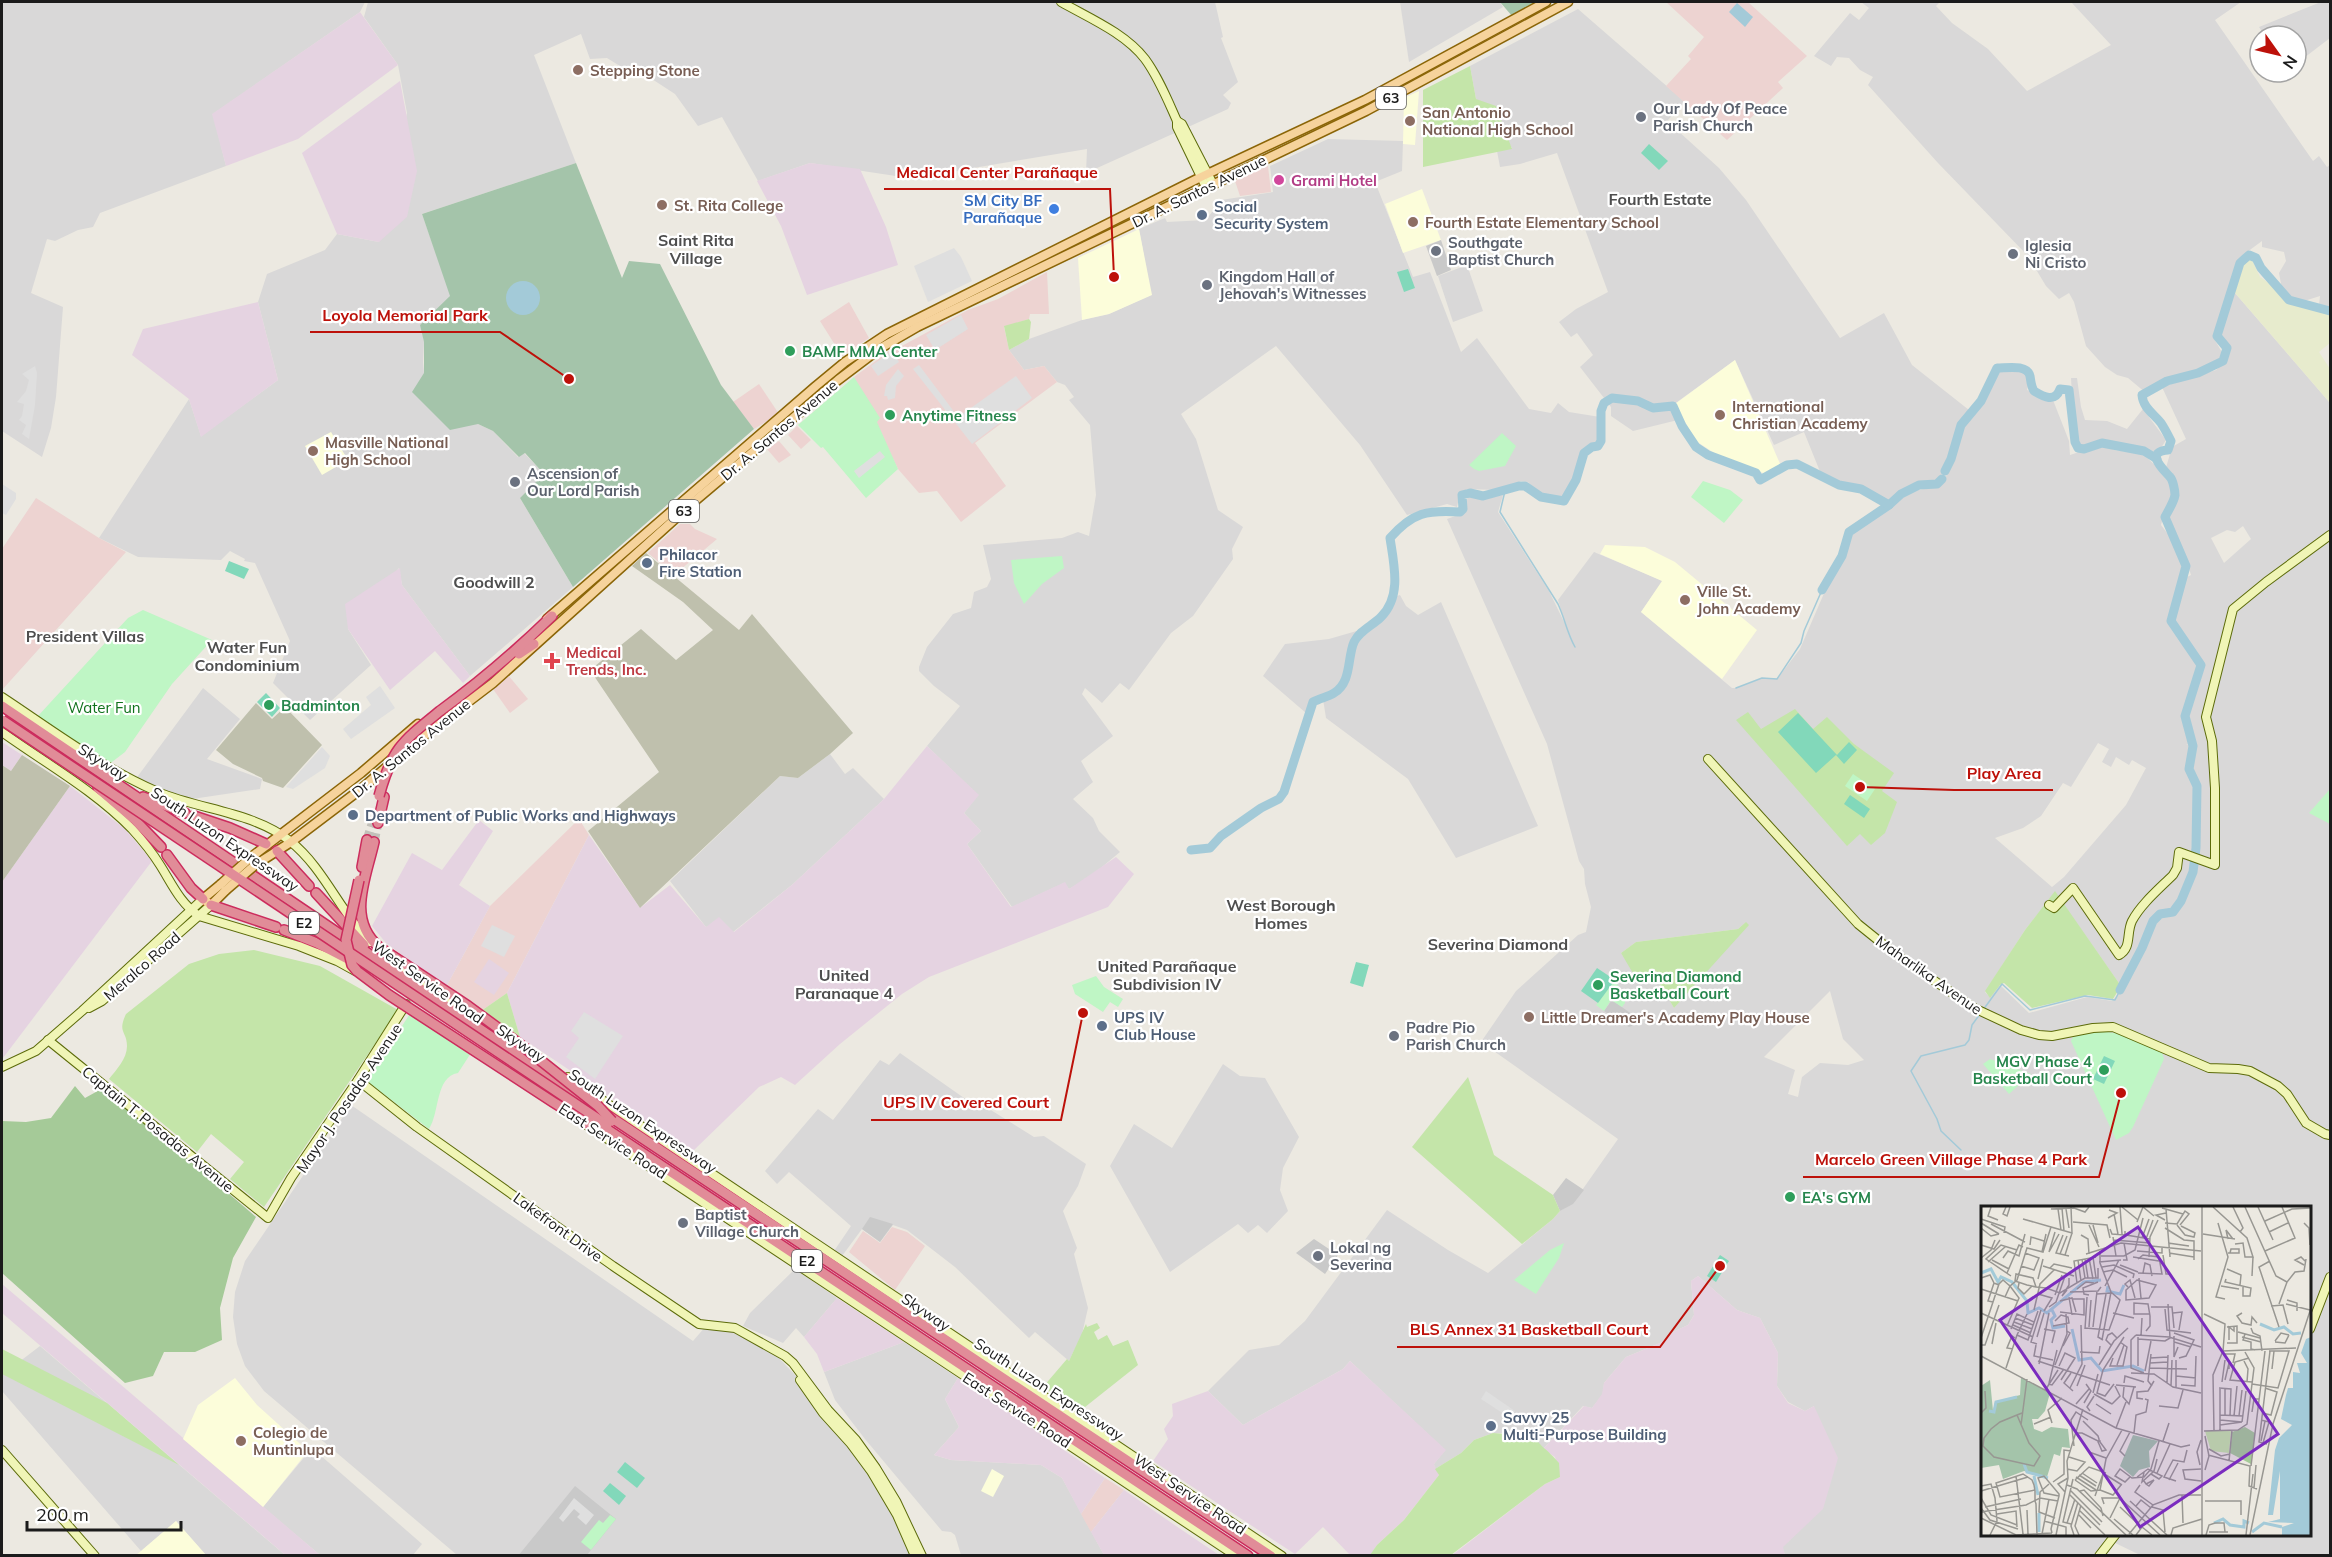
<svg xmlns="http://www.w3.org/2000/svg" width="2332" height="1557" font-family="Mulish,sans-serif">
<rect width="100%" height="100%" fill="#ece9e1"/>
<g fill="#d9d8d8" fill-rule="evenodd">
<path d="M 2,2 L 365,2 L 360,12 L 213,114 L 226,166 L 100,213 L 93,227 L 78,230 L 55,241 L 47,239 L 31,293 L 63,307 L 56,397 L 51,428 L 42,457 L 2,431 Z"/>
<path d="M 368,2 L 1215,2 L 1223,37 L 1221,38 L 1238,82 L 1223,95 L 1231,103 L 1228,109 L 1086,173 L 1087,149 L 961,170 L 922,180 L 810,163 L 758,181 L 722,117 L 698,126 L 675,94 L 635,68 L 628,71 L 607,58 L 590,59 L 581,34 L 534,55 L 576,163 L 422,214 L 451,296 L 421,325 L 424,342 L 423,362 L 424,373 L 478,424 L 493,431 L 518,457 L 524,453 L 545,474 L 520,498 L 573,587 L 470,676 L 402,585 L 399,568 L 348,629 L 371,665 L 310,720 L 273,683 L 290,641 L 255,563 L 244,561 L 245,559 L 230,551 L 221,560 L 138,557 L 99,538 L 189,399 L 201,436 L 278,380 L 258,302 L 267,274 L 325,250 L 337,234 L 379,242 L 407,113 L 398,65 L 364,17 Z"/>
<path d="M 1400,2 L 1500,2 L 1503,7 L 1409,62 Z"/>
<path d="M 1861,2 L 1940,2 L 1936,6 L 1952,23 L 1988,49 L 2027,91 L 2111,45 L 2071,2 L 2241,2 L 2215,20 L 2313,161 L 2319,156 L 2327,167 L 2330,165 L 2330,310 L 2319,306 L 2320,296 L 2301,302 L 2291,299 L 2282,289 L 2279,273 L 2286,261 L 2284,252 L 2262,247 L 2262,241 L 2243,255 L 2237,263 L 2213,337 L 2223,354 L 2220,359 L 2206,366 L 2159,382 L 2146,393 L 2128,378 L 2117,375 L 2105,367 L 2086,346 L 2074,302 L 2069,293 L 2059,299 L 2046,286 L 2028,256 L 1938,163 L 1868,85 L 1873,77 L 1860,70 L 1849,58 L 1837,57 L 1831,66 L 1814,56 L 1850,13 L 1859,20 L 1869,8 Z"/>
<path d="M 2321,2 L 2330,2 L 2330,38 L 2296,64 L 2296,36 L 2265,36 L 2259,27 Z"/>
<path d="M 1578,9 L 1685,102 L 1667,121 L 1719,168 L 1746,200 L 1840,338 L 1884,313 L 1912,365 L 1969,410 L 1959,423 L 1940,479 L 1934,483 L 1920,482 L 1910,485 L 1886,502 L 1861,487 L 1839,483 L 1821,474 L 1804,432 L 1774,445 L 1735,360 L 1673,405 L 1678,420 L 1633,431 L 1611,416 L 1611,407 L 1580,367 L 1593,355 L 1577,333 L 1571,337 L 1559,322 L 1576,309 L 1608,292 L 1557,153 L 1520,164 L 1500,167 L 1497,151 L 1512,148 L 1476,99 L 1470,66 Z"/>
<path d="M 1328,139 L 1403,141 L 1402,171 L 1375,182 L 1413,277 L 1430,272 L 1461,352 L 1477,338 L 1529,409 L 1551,413 L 1558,403 L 1569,412 L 1600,417 L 1598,441 L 1582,452 L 1576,478 L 1564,500 L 1544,497 L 1536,491 L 1528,482 L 1521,481 L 1497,490 L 1467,489 L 1460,494 L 1457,507 L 1447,504 L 1407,515 L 1360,445 L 1276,346 L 1181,414 L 1196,439 L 1218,510 L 1243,527 L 1232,549 L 1233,559 L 1193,616 L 1171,633 L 1129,690 L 1120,683 L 1102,703 L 1085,688 L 1082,694 L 1113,736 L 1081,761 L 1093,782 L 1073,799 L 1093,818 L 1099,831 L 1120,852 L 1090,877 L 1069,889 L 1064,883 L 1012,907 L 967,844 L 981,831 L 964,813 L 978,795 L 927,746 L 960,706 L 934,686 L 919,671 L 919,667 L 927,647 L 953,614 L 971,608 L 974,592 L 987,587 L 991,579 L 983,545 L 1062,538 L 1078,532 L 1089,536 L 1096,495 L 1090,425 L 1069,400 L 1074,397 L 1065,385 L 1057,382 L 1044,366 L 1024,370 L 1009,350 L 1029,339 L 1082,320 L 1109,314 L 1151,295 L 1139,229 L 1165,218 L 1167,222 L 1206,220 L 1221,200 L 1273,192 L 1270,166 Z"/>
<path d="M 1467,265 L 1483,311 L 1453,322 L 1438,276 Z"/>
<path d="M 2235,293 L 2330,403 L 2330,1555 L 2140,1555 L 2109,1540 L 2096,1556 L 1785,1555 L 1782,1547 L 1794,1536 L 1814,1406 L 1805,1411 L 1788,1402 L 1777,1386 L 1778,1353 L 1760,1318 L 1737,1310 L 1698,1276 L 1691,1281 L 1694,1315 L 1688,1325 L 1675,1331 L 1660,1343 L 1626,1357 L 1604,1383 L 1603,1394 L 1592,1408 L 1583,1406 L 1543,1449 L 1531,1434 L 1493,1433 L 1474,1440 L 1461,1453 L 1435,1469 L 1434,1464 L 1445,1450 L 1350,1361 L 1343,1369 L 1243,1425 L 1208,1391 L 1249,1350 L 1279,1345 L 1305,1321 L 1387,1210 L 1448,1250 L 1488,1273 L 1553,1219 L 1560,1211 L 1573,1203 L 1618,1139 L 1481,1042 L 1516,991 L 1578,935 L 1586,932 L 1591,907 L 1585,884 L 1584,869 L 1579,861 L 1547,744 L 1447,519 L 1461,514 L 1469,495 L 1481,499 L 1503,495 L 1498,512 L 1549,591 L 1566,626 L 1558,600 L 1594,552 L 1663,581 L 1641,612 L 1732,688 L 1736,688 L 1762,678 L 1777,679 L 1800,649 L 1825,591 L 1837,572 L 1851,531 L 1895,503 L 1903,495 L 1913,491 L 1940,486 L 1948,473 L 1966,422 L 1987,396 L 1995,375 L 2001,370 L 2017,368 L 2026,373 L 2030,378 L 2027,390 L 2053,400 L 2069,441 L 2070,455 L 2097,446 L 2110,446 L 2114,450 L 2143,454 L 2169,478 L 2173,497 L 2164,514 L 2161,525 L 2174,542 L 2184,566 L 2169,622 L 2200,665 L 2182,719 L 2192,744 L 2186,744 L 2194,746 L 2188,714 L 2202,665 L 2173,621 L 2185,578 L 2191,575 L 2184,553 L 2166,518 L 2178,492 L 2172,476 L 2165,471 L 2172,447 L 2186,439 L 2162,387 L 2216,370 L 2221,365 L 2228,355 L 2230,346 L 2220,334 ZM 2243,526 L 2251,539 L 2224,563 L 2211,538 L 2227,530 L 2235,532 ZM 2098,743 L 2109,749 L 2102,762 L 2111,767 L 2116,757 L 2129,765 L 2132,760 L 2146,768 L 2126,805 L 2064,877 L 2052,887 L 1995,838 L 2023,828 L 2041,816 L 2063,783 L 2071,787 ZM 2055,892 L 2121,986 L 2121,991 L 2112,1001 L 2087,997 L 2029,1013 L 2000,985 L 1990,997 L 1985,992 L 2025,930 ZM 1746,922 L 1674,1008 L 1655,975 L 1625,959 L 1621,953 L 1636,942 L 1738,929 ZM 1830,991 L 1843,1039 L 1864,1060 L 1848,1065 L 1820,1063 L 1802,1077 L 1798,1097 L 1788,1094 L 1795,1070 L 1764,1057 ZM 1982,1208 L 2310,1208 L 2310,1534 L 1982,1534 Z"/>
<path d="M 2071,378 L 2077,378 L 2081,407 L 2085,420 L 2107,421 L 2127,429 L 2143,409 L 2166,440 L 2161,448 L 2155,453 L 2109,443 L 2097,443 L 2084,448 L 2078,447 L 2073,412 Z"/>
<path d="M 1400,595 L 1406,606 L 1418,615 L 1441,602 L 1538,826 L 1456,858 L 1408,779 L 1326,718 L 1323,699 L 1340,692 L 1347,681 L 1355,643 L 1362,633 L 1382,620 L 1394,597 Z"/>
<path d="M 1360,630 L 1353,642 L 1344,680 L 1335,692 L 1312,698 L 1306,713 L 1263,676 L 1285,644 L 1329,639 Z"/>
<path d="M 203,688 L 240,719 L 207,759 L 262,779 L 260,789 L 192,799 L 179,798 L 135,780 Z"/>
<path d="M 830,754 L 845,774 L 853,768 L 884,799 L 793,884 L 733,932 L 711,925 L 706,927 L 670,881 L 780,776 L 798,778 Z"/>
<path d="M 900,1053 L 974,1105 L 978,1102 L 1034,1137 L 1044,1136 L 1086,1164 L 1078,1186 L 1063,1211 L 1077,1248 L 1074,1254 L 1088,1308 L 1082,1334 L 1069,1361 L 1035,1332 L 1029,1338 L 955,1267 L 907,1230 L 893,1225 L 880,1242 L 862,1229 L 842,1256 L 834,1251 L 851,1226 L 789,1172 L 777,1184 L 765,1171 L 818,1109 L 833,1120 L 880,1060 L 889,1065 Z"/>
<path d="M 1223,1064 L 1240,1076 L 1265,1078 L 1299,1137 L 1283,1168 L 1280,1190 L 1288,1211 L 1267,1233 L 1258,1225 L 1248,1233 L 1238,1224 L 1170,1272 L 1110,1166 L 1134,1124 L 1172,1148 Z"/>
<path d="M 351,1105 L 693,1341 L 706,1326 L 718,1330 L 738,1331 L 776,1355 L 795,1375 L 853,1449 L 909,1540 L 910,1555 L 457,1555 L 264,1391 L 245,1366 L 237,1344 L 233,1317 L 235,1292 L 245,1261 Z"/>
<path d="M 795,1269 L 837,1298 L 804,1337 L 796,1328 L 783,1343 L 743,1326 L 750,1313 Z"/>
<path d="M 904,1342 L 958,1378 L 945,1399 L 959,1427 L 934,1455 L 951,1460 L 1041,1465 L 1062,1478 L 1104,1555 L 961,1555 L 955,1535 L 951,1532 L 942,1531 L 865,1439 L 835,1400 L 824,1372 Z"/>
<path d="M 40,1346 L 285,1555 L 206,1555 L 176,1521 L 141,1551 L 2,1391 L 2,1375 Z"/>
<path d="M 312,1448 L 422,1544 L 413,1555 L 320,1555 L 263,1507 Z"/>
</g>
<g fill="#edd3d1">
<path d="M 1666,2 L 1748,2 L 1807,56 L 1778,82 L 1783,88 L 1727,140 L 1666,86 L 1691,59 L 1688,56 L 1704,37 Z"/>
<path d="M 1268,166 L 1271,192 L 1240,196 L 1235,181 Z"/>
<path d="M 1047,272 L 1049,314 L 1030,314 L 1029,319 L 1004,327 L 1009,350 L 1024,370 L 1044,366 L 1057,382 L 975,443 L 1006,486 L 961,522 L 937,491 L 919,493 L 898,469 L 854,377 L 896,346 L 900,347 L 968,310 L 998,299 Z"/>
<path d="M 849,302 L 869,338 L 842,356 L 820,321 Z"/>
<path d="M 759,384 L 779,414 L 754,429 L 733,402 Z"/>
<path d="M 797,426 L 811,440 L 801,449 L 788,435 Z"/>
<path d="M 779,441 L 791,455 L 779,463 L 767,449 Z"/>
<path d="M 36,498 L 99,538 L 126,552 L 2,690 L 2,549 Z"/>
<path d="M 680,524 L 690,524 L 695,529 L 717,539 L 674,575 L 648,553 Z"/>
<path d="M 508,675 L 528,699 L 510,713 L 493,689 Z"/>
<path d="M 579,819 L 589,835 L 507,993 L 481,1011 L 446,987 L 490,906 Z"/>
<path d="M 892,1227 L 907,1232 L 925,1246 L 895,1290 L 849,1252 L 863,1231 L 880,1243 Z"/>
<path d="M 1105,1478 L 1124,1490 L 1091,1532 L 1081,1514 Z"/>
</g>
<g fill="#e5d3e1">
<path d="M 360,12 L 398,65 L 298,139 L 226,166 L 212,114 Z"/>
<path d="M 400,81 L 417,171 L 407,217 L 379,242 L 337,234 L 302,153 Z"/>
<path d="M 810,163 L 860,169 L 886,227 L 898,265 L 807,295 L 781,226 L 757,181 Z"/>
<path d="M 258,302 L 278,380 L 201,437 L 189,399 L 132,355 L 143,329 Z"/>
<path d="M 400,568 L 402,585 L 470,676 L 463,683 L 435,651 L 390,690 L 348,629 L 345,604 Z"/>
<path d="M 2,742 L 22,755 L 11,771 L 2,765 Z"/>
<path d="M 927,746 L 979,795 L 964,813 L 981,831 L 967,844 L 1011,907 L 1065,882 L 1069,889 L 1116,857 L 1134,874 L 1108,907 L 929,977 L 902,994 L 840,1044 L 795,1085 L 781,1077 L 759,1087 L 692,1152 L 520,1037 L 507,993 L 589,835 L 640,908 L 670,885 L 706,927 L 719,917 L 734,932 L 793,884 L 884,799 Z"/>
<path d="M 70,786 L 125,829 L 152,861 L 3,1058 L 2,1057 L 2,882 Z"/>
<path d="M 479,820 L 493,831 L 459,885 L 490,906 L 446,987 L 386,943 L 372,926 L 412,853 L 442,870 Z"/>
<path d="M 489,959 L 509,973 L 494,995 L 474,982 Z"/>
<path d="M 1698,1276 L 1737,1310 L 1760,1318 L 1778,1353 L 1777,1386 L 1788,1403 L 1805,1411 L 1814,1406 L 1838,1458 L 1823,1509 L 1783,1547 L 1785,1555 L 1451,1556 L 1545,1484 L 1560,1477 L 1555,1457 L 1543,1449 L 1584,1406 L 1592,1408 L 1602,1394 L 1604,1383 L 1626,1357 L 1660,1343 L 1675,1331 L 1688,1325 L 1694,1315 L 1691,1281 Z"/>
<path d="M 2,1284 L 113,1378 L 320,1555 L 285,1555 L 277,1548 L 2,1313 Z"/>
<path d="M 837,1298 L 904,1342 L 824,1372 L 817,1354 L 804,1337 Z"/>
<path d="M 1350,1361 L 1446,1450 L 1434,1464 L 1439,1475 L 1404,1520 L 1377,1545 L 1370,1556 L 1350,1555 L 1323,1527 L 1295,1554 L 1153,1461 L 1168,1439 L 1164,1429 L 1173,1416 L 1172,1404 L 1208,1391 L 1243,1425 L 1343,1369 Z"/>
<path d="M 958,1378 L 1105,1478 L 1081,1514 L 1062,1478 L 1041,1465 L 951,1460 L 934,1455 L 959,1427 L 945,1399 Z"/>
<path d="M 1124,1490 L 1176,1526 L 1219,1555 L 1104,1555 L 1091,1532 Z"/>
</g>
<g fill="#fcfdda">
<path d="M 1419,91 L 1415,145 L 1403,144 L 1404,98 Z"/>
<path d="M 1422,189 L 1441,240 L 1403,253 L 1385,204 Z"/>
<path d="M 1139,229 L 1152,295 L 1109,314 L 1082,320 L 1078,258 Z"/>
<path d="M 1735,360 L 1781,466 L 1766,474 L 1719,456 L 1696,441 L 1675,404 Z"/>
<path d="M 331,432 L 348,460 L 322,475 L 305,446 Z"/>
<path d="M 1605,545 L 1645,547 L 1675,562 L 1757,630 L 1722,679 L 1641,612 L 1662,581 L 1600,554 Z"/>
<path d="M 235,1378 L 257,1405 L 308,1451 L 263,1507 L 183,1439 L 198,1405 Z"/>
<path d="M 992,1469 L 1004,1476 L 993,1497 L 981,1491 Z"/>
<path d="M 176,1521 L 206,1555 L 136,1555 L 141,1551 Z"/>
</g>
<g fill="#c9c9c9">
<path d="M 1441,240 L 1451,270 L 1437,276 L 1426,246 Z"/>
<path d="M 1612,1000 L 1633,1015 L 1634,1022 L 1632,1026 L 1629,1027 L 1604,1011 Z"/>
<path d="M 1566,1178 L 1584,1190 L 1573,1204 L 1560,1211 L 1553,1195 Z"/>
<path d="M 870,1217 L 893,1224 L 880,1242 L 862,1229 Z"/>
<path d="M 1314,1239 L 1338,1255 L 1325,1274 L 1296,1253 Z"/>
<path d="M 575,1486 L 616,1519 L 587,1555 L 518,1556 Z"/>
</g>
<g fill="#bfc0ad">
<path d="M 646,553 L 739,630 L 752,614 L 853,733 L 830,754 L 798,778 L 780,776 L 640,908 L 588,831 L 659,772 L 590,670 L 641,629 L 676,660 L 713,630 L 683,602 L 632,566 Z"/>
<path d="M 256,703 L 272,719 L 285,707 L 322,745 L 283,788 L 263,781 L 262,778 L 233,764 L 216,750 Z"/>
<path d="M 22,755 L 70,786 L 2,882 L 2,765 L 11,771 Z"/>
</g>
<path fill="#e7ebcd" d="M 2246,260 L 2252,260 L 2260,277 L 2276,288 L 2291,305 L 2309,306 L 2330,313 L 2330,343 L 2319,352 L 2330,369 L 2330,403 L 2235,293 L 2242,264 Z"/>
<g fill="#c4e5a9">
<path d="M 1470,66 L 1476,99 L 1496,106 L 1512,149 L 1423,167 L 1423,90 Z"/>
<path d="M 1029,319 L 1031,322 L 1029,339 L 1009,350 L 1004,326 Z"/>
<path d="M 1795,709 L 1813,729 L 1827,717 L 1854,744 L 1894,773 L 1882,791 L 1897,802 L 1885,833 L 1871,845 L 1860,834 L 1847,846 L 1736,720 L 1748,712 L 1761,729 Z"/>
<path d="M 2055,891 L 2121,986 L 2113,999 L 2088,995 L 2032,1008 L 2004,983 L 2000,985 L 1990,998 L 1985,991 L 2025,930 Z"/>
<path d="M 1746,922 L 1749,925 L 1674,1008 L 1655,976 L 1637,980 L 1621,953 L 1636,942 L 1738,929 Z"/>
<path d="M 254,950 L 320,966 L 398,1010 L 264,1207 L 230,1179 L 244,1162 L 211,1134 L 197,1152 L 109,1079 C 116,1070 127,1059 127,1046 C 127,1031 117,1033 126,1014 L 189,964 L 219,954 Z"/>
<path d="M 507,993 L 520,1037 L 481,1011 Z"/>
<path d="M 1468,1077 L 1494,1155 L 1553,1195 L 1560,1211 L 1553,1219 L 1522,1244 L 1412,1147 Z"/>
<path d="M 1097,1323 L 1100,1328 L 1094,1332 L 1098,1340 L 1107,1335 L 1113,1346 L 1128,1340 L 1138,1365 L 1080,1411 L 1043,1387 L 1067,1359 L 1069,1361 L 1086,1324 L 1087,1327 Z"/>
<path d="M 2,1349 L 107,1403 L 179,1465 L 2,1374 Z"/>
<path d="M 1529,1427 C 1534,1443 1549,1450 1559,1463 L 1560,1477 L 1545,1484 L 1451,1555 L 1370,1555 L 1377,1545 L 1404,1520 L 1439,1475 L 1435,1469 L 1461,1453 L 1474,1440 L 1493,1433 L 1517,1435 Z"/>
</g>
<path fill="#a5ca98" d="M 75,1086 L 85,1098 L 105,1087 L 256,1217 L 233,1258 L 220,1308 L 222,1340 L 195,1352 L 164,1352 L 153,1376 L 125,1383 L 2,1273 L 2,1121 L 26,1122 L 51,1118 Z"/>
<g fill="#a4c4aa">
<path d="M 1500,2 L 1537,2 L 1512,16 Z"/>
<path d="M 576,163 L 622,278 L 629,261 L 660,264 L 721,385 L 754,429 L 573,587 L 520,498 L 544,474 L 525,453 L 519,457 L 493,431 L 478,424 L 450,430 L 412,392 L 424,373 L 424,342 L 420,325 L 450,296 L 422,214 Z"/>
</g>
<g fill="#bff6c5">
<path d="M 854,377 L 880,418 L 877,422 L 898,469 L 866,498 L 823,447 L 821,448 L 798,425 Z"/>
<path d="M 1502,433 L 1516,446 L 1505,466 L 1479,471 L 1474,469 L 1469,465 Z"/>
<path d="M 1703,481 L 1730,490 L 1743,500 L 1724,523 L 1691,497 Z"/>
<path d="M 1062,556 L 1064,568 L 1042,584 L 1024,604 L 1014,583 L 1011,560 Z"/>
<path d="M 143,610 L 212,640 L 172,684 L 125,752 L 108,765 L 38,716 L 128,618 Z"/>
<path d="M 1853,774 L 1875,789 L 1867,801 L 1845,786 Z"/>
<path d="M 2330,789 L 2330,824 L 2309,813 Z"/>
<path d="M 1096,976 L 1104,987 L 1123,999 L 1118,1007 L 1110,1002 L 1103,1012 L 1075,994 L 1072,985 Z"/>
<path d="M 1615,980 L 1625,998 L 1625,1003 L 1622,1007 L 1611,1000 L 1604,1011 L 1596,1005 Z"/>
<path d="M 411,1012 L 471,1053 L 458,1073 C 435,1077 440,1112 429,1129 L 367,1081 Z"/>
<path d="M 2099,1031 L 2122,1034 L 2162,1052 L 2164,1059 L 2133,1127 L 2129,1133 L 2116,1140 L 2071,1041 L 2073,1037 Z"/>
<path d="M 1990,1059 L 2031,1074 L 2009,1094 L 1983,1064 Z"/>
<path d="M 1564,1243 L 1559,1258 L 1536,1294 L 1514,1280 L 1550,1250 Z"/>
<path d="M 610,1515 L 616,1519 L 591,1550 L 581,1542 L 599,1520 L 603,1523 Z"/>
</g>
<g fill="#82d8ba">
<path d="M 1649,144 L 1668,161 L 1659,170 L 1641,153 Z"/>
<path d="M 1408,269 L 1415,288 L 1404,292 L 1397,272 Z"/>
<path d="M 229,561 L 249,569 L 244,579 L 225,571 Z"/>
<path d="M 266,693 L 280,708 L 272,717 L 257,702 Z"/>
<path d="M 1798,713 L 1837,755 L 1849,742 L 1857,750 L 1844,764 L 1836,755 L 1816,773 L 1778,732 Z"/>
<path d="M 1850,795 L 1870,809 L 1864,818 L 1844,804 Z"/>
<path d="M 1356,962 L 1369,965 L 1363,987 L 1350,983 Z"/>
<path d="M 1597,968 L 1615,980 L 1598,1003 L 1581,991 Z"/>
<path d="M 2104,1056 L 2115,1061 L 2104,1084 L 2093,1079 Z"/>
<path d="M 1720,1255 L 1729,1261 L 1716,1282 L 1707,1276 Z"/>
<path d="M 625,1462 L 645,1478 L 637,1488 L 617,1472 Z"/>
<path d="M 610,1483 L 626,1496 L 619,1505 L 603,1491 Z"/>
</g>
<g fill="#dfdfdf">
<path d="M 954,248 L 961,257 L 972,281 L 928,302 L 914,266 Z"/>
<path d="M 961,315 L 968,329 L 935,350 L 926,335 Z"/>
<path d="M 892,351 L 899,362 L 878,376 L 871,366 Z"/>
<path d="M 919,365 L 958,417 L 1016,376 L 1032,398 L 972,444 L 913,369 Z"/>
<path d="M 35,366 L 37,373 L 35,405 L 29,439 L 22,434 L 26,425 L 19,420 L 22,416 L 24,404 L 17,402 L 26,391 L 29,380 L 22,374 Z"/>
<path d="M 898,369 L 904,376 L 896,386 L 895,398 L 888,400 L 887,396 L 884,396 L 886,385 Z"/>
<path d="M 880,451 L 885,457 L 859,478 L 854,471 Z"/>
<path d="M 2,484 L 16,493 L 16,499 L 6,515 L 2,513 Z"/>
<path d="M 380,686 L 395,708 L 351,739 L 343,729 L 371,705 L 366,697 Z"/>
<path d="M 322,747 L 330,756 L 325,768 L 293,789 L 286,787 Z"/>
<path d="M 492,925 L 515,936 L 504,957 L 481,946 Z"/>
<path d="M 584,1012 L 623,1036 L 595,1079 L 566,1057 L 579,1038 L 571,1031 Z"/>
<path d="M 1486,1391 L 1515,1411 L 1510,1418 L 1481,1399 Z"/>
<path d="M 574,1498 L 594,1515 L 586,1525 L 577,1517 L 580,1514 L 574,1509 L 563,1522 L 559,1518 Z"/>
</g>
<g fill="#a3cad8">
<path d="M 1737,3 L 1753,17 L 1745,27 L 1729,12 Z"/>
<circle cx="523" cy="298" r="17"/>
</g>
<path fill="#fff" d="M 2,709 L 455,1012 L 523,1052 L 512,1072 L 447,1025 L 2,727 Z"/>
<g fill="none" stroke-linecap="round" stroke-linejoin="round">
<g stroke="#a3cad8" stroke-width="1.5">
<path d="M 1505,491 L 1500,512 L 1558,604 C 1565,619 1567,633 1575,647"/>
<path d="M 1736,688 L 1762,678 L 1777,679 L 1801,643 L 1804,631 L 1822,590"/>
<path d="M 1983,1010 L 2002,984 L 2030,1010 L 2085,996 L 2115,1000 L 2120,990"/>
<path d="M 1961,1150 L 1941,1131 L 1937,1119 L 1911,1071 L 1921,1056 L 1965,1045 L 1969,1040 L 1972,1025 L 1980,1014"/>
</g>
<g stroke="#a3cad8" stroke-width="9">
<path d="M 1945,471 L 1951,459 L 1961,425 L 1981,401 L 1997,368 C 2007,368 2027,364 2030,376 C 2031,382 2031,386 2034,391 C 2044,397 2055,403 2060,389 L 2069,390 L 2075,442 L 2078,448 L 2084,449 L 2102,443 L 2144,451 L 2157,459"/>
<path d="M 1822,590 L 1842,556 L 1849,532 L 1889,505 L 1901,494 L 1919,485 L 1937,484 L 1942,479"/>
<path d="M 1191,850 L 1210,848 L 1221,836 L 1261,808 L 1279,799 L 1284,792 L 1313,702 C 1320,698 1328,697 1334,693 C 1352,682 1347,658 1354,642 C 1360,630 1372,626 1381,617 C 1402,596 1394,565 1390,538 C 1413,512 1427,510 1460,512 L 1463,509 L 1462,495 L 1470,493 L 1483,496 L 1519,486 L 1525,486 L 1541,497 L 1564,501 L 1576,480 L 1584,453 L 1592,447 L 1598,446 L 1601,441 L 1601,411 L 1604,403 L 1612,398 L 1638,401 L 1653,408 L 1673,406 L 1682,426 L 1696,447 L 1708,455 L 1756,473 L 1760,480 L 1787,465 L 1797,464 L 1839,485 L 1861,489 L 1889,505"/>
<path d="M 2120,990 L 2142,948 L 2153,921 L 2160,914 L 2173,912 L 2181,901 L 2193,872 L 2196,848 L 2197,786 L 2189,769 L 2193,746 L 2185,716 L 2201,665 L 2171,621 L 2186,566 L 2165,517 C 2168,511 2174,502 2175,495 C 2175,491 2173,480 2170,477 C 2165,471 2143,452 2168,450 L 2171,441 C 2168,435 2165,429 2161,423 C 2154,414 2143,408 2142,395 L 2167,381 L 2198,373 L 2223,361 L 2227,348 L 2217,336 L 2240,263 L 2249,255 L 2256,258 L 2261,268 L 2289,300 L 2330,311"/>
</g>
<g stroke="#c2c0b9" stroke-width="9" stroke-dasharray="9 4.5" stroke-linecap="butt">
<path d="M 367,840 L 373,821"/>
<path d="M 374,842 L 378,823"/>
</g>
<g stroke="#5c6b0a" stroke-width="10">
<g id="secondary">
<path d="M 1061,2 C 1089,18 1125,33 1145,59 C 1159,78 1168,101 1177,121 L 1177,127 L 1206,187"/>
<path d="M 1177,121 L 1182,124 L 1213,184"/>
<path d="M 2,697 C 52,730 102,768 158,792 C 201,810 253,812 290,841 C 324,868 340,912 370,942"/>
<path d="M 2,732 C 45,763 94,790 132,829 C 142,840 152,852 160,865 C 172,884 180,903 199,916 L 299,946 L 337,961 L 355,971"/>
<path d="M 1708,759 L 1858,924 L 1894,953 L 1974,1008 L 2021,1030 L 2039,1035 L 2052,1036 L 2093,1028 L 2113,1027 L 2209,1068 L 2238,1069 L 2250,1071 L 2278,1086 L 2287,1094 L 2306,1123 L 2325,1134 L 2330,1135"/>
<path d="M 2049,905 L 2054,908 L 2073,888 L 2119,955 C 2132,948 2126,933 2132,921 C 2141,904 2159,889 2173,875 L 2177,868 L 2179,852 L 2215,865 L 2215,788 L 2212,741 L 2206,717 L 2233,609 L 2266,582 L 2330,535"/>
<path d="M 405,969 L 477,1018"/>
<path d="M 89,1008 L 102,1001 L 211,905"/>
<path d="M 48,1040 L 268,1218 L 291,1178 L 358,1080 L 406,1004"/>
<path d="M 2,1067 L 36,1051 L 82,1011 L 203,899"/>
<path d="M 568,1077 L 1282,1556"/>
<path d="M 358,1080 L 417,1127 L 613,1266 L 699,1324 L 735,1328 L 785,1356 L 793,1363 L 828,1410 L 856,1440 L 876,1468 L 896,1501 L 922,1556"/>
<path d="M 582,1122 L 1236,1556"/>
<path d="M 2310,1329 L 2330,1277"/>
<path d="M 800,1380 L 823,1413 L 851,1444 L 871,1471 L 897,1515 L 915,1556"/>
<path d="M 2,1450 L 95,1556"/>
<path d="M 2099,1556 L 2116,1534"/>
</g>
</g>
<g stroke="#8b6507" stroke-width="11">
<g id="primary">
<path d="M 547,619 L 816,386 L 845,362 L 887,334 L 1201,177 L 1365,100 L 1546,2"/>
<path d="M 250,858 L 361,773 L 418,724"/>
<path d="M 255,865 L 291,842 L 361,789 L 417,741 L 493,683 L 696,500 L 838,380 L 879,349 L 917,327 L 1366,111 L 1568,2"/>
<path d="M 221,884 L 203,899 L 211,905 L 226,890"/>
</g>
</g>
<g stroke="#cc2c5d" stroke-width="12">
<g id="highway">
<path d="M 519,654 L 534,644"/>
<path d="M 2,706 L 582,1098"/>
<path d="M 440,711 C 480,682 517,650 552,616"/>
<path d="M 98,788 L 134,819 L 161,847"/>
<path d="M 143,797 L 185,813"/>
<path d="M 194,816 L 230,828 L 266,844"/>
<path d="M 378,823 L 384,797"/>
<path d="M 374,842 C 366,878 346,919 379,947 L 468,1006 L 525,1048"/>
<path d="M 277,851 L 309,886"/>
<path d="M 167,855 L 191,888 L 203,899"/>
<path d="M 362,867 L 367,840"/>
<path d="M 316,893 L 364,945"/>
<path d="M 211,905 L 276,927"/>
<path d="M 284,930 L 317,943 L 365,968"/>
<path d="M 577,1098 L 606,1117"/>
<path d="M 606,1114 L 1271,1556"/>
<path d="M 599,1124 L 1248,1556"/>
</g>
</g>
<use href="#secondary" stroke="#f0f5b6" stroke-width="8"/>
<use href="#primary" stroke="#f6d39c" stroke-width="8"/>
<use href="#highway" stroke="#e18c98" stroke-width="9"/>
<g stroke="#8b6507" stroke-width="11" stroke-linecap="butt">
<g id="primary-bridge">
<path d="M 221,884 L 250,858"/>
<path d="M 226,890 L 255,865"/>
</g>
</g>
<g stroke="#cc2c5d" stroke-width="12" stroke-linecap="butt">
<g id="highway-bridge">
<path d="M 2,720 L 607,1125"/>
<path d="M 379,796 C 392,748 403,741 440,711"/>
<path d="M 359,880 L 346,940 L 352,965 L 357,971 L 389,995 L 553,1102 L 585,1122 L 604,1125"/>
<path d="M 525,1048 L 598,1106 L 612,1121"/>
</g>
</g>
<use href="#primary-bridge" stroke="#f6d39c" stroke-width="8"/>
<use href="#highway-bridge" stroke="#e18c98" stroke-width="9"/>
</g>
<g fill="#8d6e63" stroke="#fff" stroke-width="2">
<circle cx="578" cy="70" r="6"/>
<circle cx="1410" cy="121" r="6"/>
<circle cx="662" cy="205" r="6"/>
<circle cx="1413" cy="222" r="6"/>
<circle cx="1720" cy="415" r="6"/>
<circle cx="313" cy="451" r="6"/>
<circle cx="1685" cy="600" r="6"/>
<circle cx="1529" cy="1017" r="6"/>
<circle cx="241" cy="1441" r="6"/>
</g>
<g fill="#6b7280" stroke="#fff" stroke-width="2">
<circle cx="1641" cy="117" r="6"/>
<circle cx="1436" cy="251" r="6"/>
<circle cx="2013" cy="254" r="6"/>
<circle cx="1207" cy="285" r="6"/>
<circle cx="515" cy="482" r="6"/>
<circle cx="1394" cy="1036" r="6"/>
<circle cx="683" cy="1223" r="6"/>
<circle cx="1318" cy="1256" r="6"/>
</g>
<circle fill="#d1479c" stroke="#fff" stroke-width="2" cx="1279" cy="180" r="6"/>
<circle fill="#3f7fe0" stroke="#fff" stroke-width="2" cx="1054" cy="209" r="6"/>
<g fill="#5c6f8a" stroke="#fff" stroke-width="2">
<circle cx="1202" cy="215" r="6"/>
<circle cx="647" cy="563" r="6"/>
<circle cx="353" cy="815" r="6"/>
<circle cx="1102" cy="1026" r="6"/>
<circle cx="1491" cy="1426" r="6"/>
</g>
<g fill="#2e9e5b" stroke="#fff" stroke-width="2">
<circle cx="790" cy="351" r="6"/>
<circle cx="890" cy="415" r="6"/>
<circle cx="269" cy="705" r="6"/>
<circle cx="1598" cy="985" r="6"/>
<circle cx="2104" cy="1070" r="6"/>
<circle cx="1790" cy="1197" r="6"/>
</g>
<path fill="#e0444e" stroke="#fff" stroke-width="2" d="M549 652h6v6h6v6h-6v6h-6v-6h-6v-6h6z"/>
<g text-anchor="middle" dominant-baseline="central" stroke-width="4.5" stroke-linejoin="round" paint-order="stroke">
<g fill="#fff" stroke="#5f5f5f" stroke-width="1.5">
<rect x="1376" y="87" width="30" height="22" rx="4.5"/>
<rect x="669" y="500" width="30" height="22" rx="4.5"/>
<rect x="289" y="912" width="30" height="22" rx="4.5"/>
<rect x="792" y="1250" width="30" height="22" rx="4.5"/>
</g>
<g font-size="14" font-weight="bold" fill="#1b1b1b">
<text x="1391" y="98">63</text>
<text x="684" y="511">63</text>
<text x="304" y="923">E2</text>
<text x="807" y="1261">E2</text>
</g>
<g font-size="15" font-weight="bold" fill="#785e54" stroke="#fff" text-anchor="start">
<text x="590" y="70">Stepping Stone</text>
<text x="1422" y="112">San Antonio<tspan x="1422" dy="17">National High School</tspan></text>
<text x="674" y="205">St. Rita College</text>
<text x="1425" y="222">Fourth Estate Elementary School</text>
<text x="1732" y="406">International<tspan x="1732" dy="17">Christian Academy</tspan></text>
<text x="325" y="442">Masville National<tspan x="325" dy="17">High School</tspan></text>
<text x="1697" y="591">Ville St.<tspan x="1697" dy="17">John Academy</tspan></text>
<text x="1541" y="1017">Little Dreamer's Academy Play House</text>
<text x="253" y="1432">Colegio de<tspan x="253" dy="17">Muntinlupa</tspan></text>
</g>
<g font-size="15" font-weight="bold" fill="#5b616d" stroke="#fff" text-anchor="start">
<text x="1653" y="108">Our Lady Of Peace<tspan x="1653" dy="17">Parish Church</tspan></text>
<text x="1448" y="242">Southgate<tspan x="1448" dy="17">Baptist Church</tspan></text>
<text x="2025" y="245">Iglesia<tspan x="2025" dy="17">Ni Cristo</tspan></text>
<text x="1219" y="276">Kingdom Hall of<tspan x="1219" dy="17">Jehovah's Witnesses</tspan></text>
<text x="527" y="473">Ascension of<tspan x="527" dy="17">Our Lord Parish</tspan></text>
<text x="1406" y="1027">Padre Pio<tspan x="1406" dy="17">Parish Church</tspan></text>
<text x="695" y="1214">Baptist<tspan x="695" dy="17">Village Church</tspan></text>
<text x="1330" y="1247">Lokal ng<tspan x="1330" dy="17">Severina</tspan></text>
</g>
<g font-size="15" font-weight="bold" fill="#b23c85" stroke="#fff" text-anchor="start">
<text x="1291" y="180">Grami Hotel</text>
</g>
<g font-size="15" fill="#1b1b1b" stroke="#fff">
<text transform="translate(1199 191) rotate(-26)">Dr. A. Santos Avenue</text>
<text transform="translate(779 430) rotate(-40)">Dr. A. Santos Avenue</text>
<text transform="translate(411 748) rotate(-39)">Dr. A. Santos Avenue</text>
<text transform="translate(103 762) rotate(33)">Skyway</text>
<text transform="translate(225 839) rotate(34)">South Luzon Expressway</text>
<text transform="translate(142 966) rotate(-41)">Meralco Road</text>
<text transform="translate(1929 975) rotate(35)">Maharlika Avenue</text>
<text transform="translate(428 982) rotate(35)">West Service Road</text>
<text transform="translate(521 1043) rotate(34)">Skyway</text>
<text transform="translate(349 1098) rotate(-56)">Mayor J. Posadas Avenue</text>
<text transform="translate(643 1121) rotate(34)">South Luzon Expressway</text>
<text transform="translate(158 1129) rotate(39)">Captain T. Posadas Avenue</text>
<text transform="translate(613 1141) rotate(33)">East Service Road</text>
<text transform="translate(558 1227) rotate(36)">Lakefront Drive</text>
<text transform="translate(926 1312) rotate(34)">Skyway</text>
<text transform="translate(1049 1389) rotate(33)">South Luzon Expressway</text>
<text transform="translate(1017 1410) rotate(33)">East Service Road</text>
<text transform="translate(1190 1494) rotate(34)">West Service Road</text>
</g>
<g font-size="15" font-weight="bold" fill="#366cbe" stroke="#fff" text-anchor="end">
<text x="1042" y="200">SM City BF<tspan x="1042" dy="17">Parañaque</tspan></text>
</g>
<g font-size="15" font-weight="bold" fill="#4e5e75" stroke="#fff" text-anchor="start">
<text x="1214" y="206">Social<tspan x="1214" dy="17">Security System</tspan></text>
<text x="659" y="554">Philacor<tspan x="659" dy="17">Fire Station</tspan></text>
<text x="365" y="815">Department of Public Works and Highways</text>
<text x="1114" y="1017">UPS IV<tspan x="1114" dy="17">Club House</tspan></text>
<text x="1503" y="1417">Savvy 25<tspan x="1503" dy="17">Multi-Purpose Building</tspan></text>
</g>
<g font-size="15" font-weight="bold" fill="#27864d" stroke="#fff" text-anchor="start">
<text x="802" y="351">BAMF MMA Center</text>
<text x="902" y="415">Anytime Fitness</text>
<text x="281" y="705">Badminton</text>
<text x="1610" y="976">Severina Diamond<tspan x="1610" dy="17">Basketball Court</tspan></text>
<text x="2092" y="1061" text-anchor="end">MGV Phase 4<tspan x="2092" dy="17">Basketball Court</tspan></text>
<text x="1802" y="1197">EA's GYM</text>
</g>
<g font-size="15" font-weight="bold" fill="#be3a42" stroke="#fff" text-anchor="start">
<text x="566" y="652">Medical<tspan x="566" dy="17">Trends, Inc.</tspan></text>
</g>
<g font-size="15" fill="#10721c" stroke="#fff">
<text x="104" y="707">Water Fun</text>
</g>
<g font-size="16" font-weight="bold" fill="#4e4e4e" stroke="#fff">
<text x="1660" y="199">Fourth Estate</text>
<text x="696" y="240">Saint Rita<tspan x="696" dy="18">Village</tspan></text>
<text x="494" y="582">Goodwill 2</text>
<text x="85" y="636">President Villas</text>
<text x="247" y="647">Water Fun<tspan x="247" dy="18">Condominium</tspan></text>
<text x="1281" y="905">West Borough<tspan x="1281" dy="18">Homes</tspan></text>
<text x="1498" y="944">Severina Diamond</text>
<text x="1167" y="966">United Parañaque<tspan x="1167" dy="18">Subdivision IV</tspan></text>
<text x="844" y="975">United<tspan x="844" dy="18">Paranaque 4</tspan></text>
</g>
</g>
<g transform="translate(1981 1206)">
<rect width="330" height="330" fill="#ece9e1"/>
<path d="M 224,225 L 250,225 L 248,247 L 230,245 Z" fill="#c4e5a9"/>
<path d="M 264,221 L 274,227 L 270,258 L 249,247 L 251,226 Z" fill="#a5ca98"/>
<path d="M 40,171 L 69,187 L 64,205 L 57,213 L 51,213 L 53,223 L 61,226 L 70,221 L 87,223 L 89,242 L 81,241 L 79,250 L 73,248 L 66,271 L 43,265 L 22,273 L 18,259 L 0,262 L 0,180 L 9,174 L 12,205 L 14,196 L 39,189 ZM 152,229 L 177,235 L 168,245 L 169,261 L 158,264 L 152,271 L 139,260 Z" fill="#a4c4aa"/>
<path d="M 330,131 L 330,329 L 301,329 L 301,321 L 313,317 L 287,316 L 299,313 L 299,265 L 292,309 L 287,309 L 294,244 L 298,232 L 311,219 L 300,213 L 305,189 L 307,182 L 312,182 L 312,166 L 319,167 L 316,157 L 326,157 L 320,147 L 325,133 Z" fill="#a3cad8"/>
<path fill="none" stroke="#a3cad8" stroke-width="3" d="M 0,67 L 10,63 L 17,76 L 20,71 L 31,76 L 46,95 L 47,107 L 58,102 L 66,107 L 103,76 L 120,74M 127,80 L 126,85 L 139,88 L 143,79M 70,102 L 74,110 L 70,114 L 72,122 L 84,120M 279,118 L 293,124 L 303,121 L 312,128 L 320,127M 91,123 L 98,154 L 110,152 L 121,165 L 152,160 L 163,165M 8,205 L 13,206 L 15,196 L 36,191M 43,258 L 46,266 L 67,272M 53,270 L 57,289M 58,307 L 58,326M 233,317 L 242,313 L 249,319 L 263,321 L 263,315 L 268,317M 271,326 L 283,317 L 301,321"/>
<path fill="none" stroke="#989792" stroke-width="1.5" d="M 10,1 L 7,10 L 17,14M 25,1 L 22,8 L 26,10 L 29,1M 139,1 L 141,28M 141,1 L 157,14M 221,1 L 221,329M 232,1 L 266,32 L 272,51 L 264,51 L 262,37 L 254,38M 252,1 L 262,22 L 259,26M 264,1 L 295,70 L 306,76M 277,1 L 292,34M 81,2 L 83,25M 181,2 L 202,8M 70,3 L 93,2 L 104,6 L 108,1M 77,3 L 80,24M 85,3 L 88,22M 185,3 L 189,51M 133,8 L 137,28M 127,12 L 136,7 L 128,4M 0,13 L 24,21 L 23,27M 42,13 L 70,21M 184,14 L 175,9 L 185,7M 284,15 L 311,3 L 330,2M 92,16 L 126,19 L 129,32M 156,16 L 162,1 L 173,10M 0,17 L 18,28M 184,17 L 196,18 L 204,5 L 208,8 L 199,19M 237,17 L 247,51 L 235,91 L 244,93M 323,17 L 328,22 L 329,39M 10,18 L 44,36M 108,19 L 118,41M 112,19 L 117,37M 196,19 L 204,29 L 213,31 L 214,27 L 200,20M 0,22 L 10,30 L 18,28M 184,22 L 203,34 L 213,35 L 213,54M 129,23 L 131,28 L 144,29 L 144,25M 74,26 L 68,46 L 78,28M 288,26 L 307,17M 222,28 L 254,33M 82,29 L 75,47 L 88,50M 100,29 L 107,33 L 108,48M 145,29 L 169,33M 132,31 L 135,50M 161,32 L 168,13M 165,33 L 172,14M 247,33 L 245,24 L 252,33M 133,34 L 169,37M 187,37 L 208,40M 0,39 L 13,43 L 19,34M 49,39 L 50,31 L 63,35M 119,45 L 119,57 L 130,86 L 121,134M 156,45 L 181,47 L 181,42M 284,45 L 314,32 L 301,1M 61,46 L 65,28M 188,47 L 213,51M 247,47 L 258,47 L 258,43 L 250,43 L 249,47M 79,48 L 86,30M 105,48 L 140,37 L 220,45M 84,49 L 91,27M 182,49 L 185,68 L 189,68M 120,50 L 143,50 L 154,44 L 162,12M 112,51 L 115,72M 152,51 L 178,55M 168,51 L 169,31 L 177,14M 0,52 L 10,44 L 14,34M 22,52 L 27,45 L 38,50 L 44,28M 108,52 L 112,73M 101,53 L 104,72M 104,53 L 107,72M 157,53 L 162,49 L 178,51M 11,54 L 28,63M 97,54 L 100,75M 142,54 L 146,54 L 143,37M 289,55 L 278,61 L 298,121M 7,56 L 24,41M 118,56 L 140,54M 139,59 L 157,66M 323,59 L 314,54 L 320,51 L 324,55M 40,60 L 53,64 L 58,52 L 44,47M 62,60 L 93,70M 121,61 L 133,59 L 153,68 L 152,72M 69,62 L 73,58 L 91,62M 246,63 L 260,69 L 259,79M 122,66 L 132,64 L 146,71M 26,67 L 38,39 L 42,41M 157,67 L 181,68 L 178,51M 162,67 L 164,57 L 169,59 L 171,70M 30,70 L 5,53 L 20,39 L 36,44M 271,70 L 272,51M 0,72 L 9,69 L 13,77M 158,72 L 160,92M 57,73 L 62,53M 245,73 L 244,76 L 270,82 L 269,90 L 262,90 L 262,80M 156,74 L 175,79 L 168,92 L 145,94 L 145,84 ZM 38,77 L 37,82 L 43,88 L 51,80M 96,77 L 93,55 L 115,51M 124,80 L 138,54M 240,80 L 258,83M 55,81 L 52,72 L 35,68 L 34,75 L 46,79 L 55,81 L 65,82 L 79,87 L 104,72 L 117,72 L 117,62M 147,81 L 144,78 L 149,74 L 154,92M 0,83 L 37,95M 96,83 L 105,76 L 113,77M 86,84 L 81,90 L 88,79 L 88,72M 89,86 L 117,85 L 120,81M 57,88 L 71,92 L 63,105M 74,89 L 81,69M 108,89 L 103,88 L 102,82 L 117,76M 24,91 L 29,80 L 38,92 L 26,120M 88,91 L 91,109M 306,94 L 316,97 L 316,105M 79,95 L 91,92 L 95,106M 12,96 L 7,95 L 13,77 L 18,79M 298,98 L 306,76 L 314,66 L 323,65 L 325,53M 305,98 L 329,104M 290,100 L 302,99 L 307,118M 68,101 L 75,96 L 84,70M 170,101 L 191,101 L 193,122M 184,103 L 186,124 L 210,127M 53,104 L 59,78 L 73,64M 79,106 L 103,109 L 103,93 L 91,93M 0,107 L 52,131M 132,107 L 153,112M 192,107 L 201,106 L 198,124M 261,107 L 256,110 L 261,117 L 270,119 L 271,111 L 276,117M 223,108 L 244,118 L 242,146M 34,112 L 52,119M 33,116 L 51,123M 32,119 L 50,127M 72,120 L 88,117 L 87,111 L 80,109 L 74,115M 108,121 L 110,94M 112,121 L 116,85M 246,121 L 256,120 L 256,137 L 246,137M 104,122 L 128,124 L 139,94 L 131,87 L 116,88M 270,122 L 272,127 L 279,130 L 281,145M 30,123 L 36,108 L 53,116M 63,123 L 74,125 L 71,137M 104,123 L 106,91M 165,125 L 169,120 L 169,110 L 167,98 L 153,97 L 153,108 L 168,108M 257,126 L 279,132M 193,127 L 213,134 L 205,150 L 198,152M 264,128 L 262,134 L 270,136 L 270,143 L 274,144M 36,129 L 47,134 L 57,105M 36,129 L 46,108M 155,129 L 188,131 L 220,141M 155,129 L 150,134 L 150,162 L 163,167M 160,130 L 161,112M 193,130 L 193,136 L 210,141M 56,131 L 63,107M 261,131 L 280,136M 0,132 L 18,78 L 22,74 L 29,80 L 36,74 L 46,42 L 62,46 L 70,21 L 91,27 L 90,1M 157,133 L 184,135 L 189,132 L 187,98M 122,134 L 117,131 L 125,88M 248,134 L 248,121 L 253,125 L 253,120M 294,135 L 300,127 L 308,129M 193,136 L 193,151 L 197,141M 294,136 L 304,137 L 308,129M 11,138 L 15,117M 56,138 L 50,136 L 60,104M 0,139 L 4,139 L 18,99M 55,139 L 53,150 L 72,154M 130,139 L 125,134 L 127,129 L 131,127 L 136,132M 82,140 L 89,127 L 86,125M 32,143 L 26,142 L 31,130 L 34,132M 99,146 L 118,147 L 119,140M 170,148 L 167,175 L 171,180M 244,148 L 254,148 L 252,157M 0,150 L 135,222 L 184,236M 132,152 L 129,160 L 142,160 L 146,141 L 139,136M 169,152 L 187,151M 268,152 L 254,156 L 249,174 L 271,176M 57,155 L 129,179M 263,155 L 267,163 L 266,176M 169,157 L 187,156M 58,158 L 68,107M 74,159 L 86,128 L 85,108M 118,159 L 133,135 L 147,122M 136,159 L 143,139M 78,160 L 84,147 L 94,152 L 80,174M 157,160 L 157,131M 25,162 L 36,129M 168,162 L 206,163M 291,163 L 293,145M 164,165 L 170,135M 90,167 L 83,177 L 92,185M 150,167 L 173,168 L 192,181 L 220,187M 195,170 L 215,172M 244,174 L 248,157 L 248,163M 241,176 L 244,154M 68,177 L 76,144M 143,177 L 144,170 L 163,176M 186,177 L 187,149M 67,178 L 71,179 L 83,163M 133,178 L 124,190 L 116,187 L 122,164 L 143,131M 271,178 L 297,182 L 308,145 L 288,145M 135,179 L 155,181M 200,179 L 214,180 L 215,150M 96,180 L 104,159M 190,180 L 191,154M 143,181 L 142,191 L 148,198 L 153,181M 89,182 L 101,158 L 100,119M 195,182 L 195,154M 238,182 L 250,183 L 249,210M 65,183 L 77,164M 112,187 L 117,168M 113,188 L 131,198M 162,193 L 156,192 L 156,186 L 167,185 L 173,175M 103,197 L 110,185 L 105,178M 95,198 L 108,183M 115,198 L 130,208M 131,198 L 139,190 L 134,180M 178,200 L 197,202 L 202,184M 109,205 L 106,201 L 113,190M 271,206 L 273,193 L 278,193M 0,207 L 5,202 L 4,185M 281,207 L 290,209 L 296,186 L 284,182M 36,209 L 48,237 L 59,250 L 53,260 L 13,251 L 2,240 L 3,232 L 10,223 L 19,216 L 36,209 L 41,207 L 42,207M 239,209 L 262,210M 244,210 L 244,183M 253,210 L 256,180M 258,210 L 261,184M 239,214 L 261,216M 280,214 L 288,216 L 282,237M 261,216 L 265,185M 71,217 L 67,204 L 81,192M 53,218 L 70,211M 40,219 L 46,173M 239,219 L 261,216M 135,222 L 145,196M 223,225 L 257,224 L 266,218 L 273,162 L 264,146M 233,225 L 232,169 L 242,145 L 315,142M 239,225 L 239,182M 95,227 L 101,227 L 117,235 L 119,235 L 119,236 L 125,244 L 121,245 L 118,238 L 117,236 L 118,235 L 118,233 L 117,230 L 102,215M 153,227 L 155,209 L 165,206 L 167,194 L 164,193M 224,230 L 228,250 L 224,264M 180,235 L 200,241 L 209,239M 182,235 L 188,217M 280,235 L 284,215M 286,238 L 278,236 L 289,145M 93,240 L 90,214 L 95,206 L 107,214M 228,243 L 240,250 L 249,248M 108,246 L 125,252M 227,249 L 269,260 L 268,280 L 276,283M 144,250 L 139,245 L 149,226M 248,255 L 251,224M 219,259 L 216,246 L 220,234M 270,260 L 284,145M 86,263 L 96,265 L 104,256 L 88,251M 220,263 L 202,264 L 204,273 L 220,275M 163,266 L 161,276 L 173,265 L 176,253M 101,267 L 116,277M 176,267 L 189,238M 98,269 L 115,280M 125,269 L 141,279M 35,270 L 42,328M 95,271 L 115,284M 149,271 L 144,276 L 134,270 L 139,263 L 151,272 L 163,271 L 170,263 L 178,235M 156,271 L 167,263 L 181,270 L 178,273 L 170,268M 94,274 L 108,261 L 125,267M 94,274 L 110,285 L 119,284M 188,274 L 197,257M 163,275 L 165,278 L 168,280 L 173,274 L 165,278M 195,275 L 183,271 L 192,254 L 203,256 L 206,244M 72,276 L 83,268 L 83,244 L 90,245M 68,278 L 59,286 L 58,306 L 74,312M 86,279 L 96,283 L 145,329M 140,279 L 132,289 L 119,284 L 125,253 L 141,224M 159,279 L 154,286 L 172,299 L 198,289 L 220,289M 0,280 L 10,278 L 14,292 L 16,315 L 9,329M 273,282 L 275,259M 54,284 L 19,291 L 15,277 L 42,268 L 51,274 L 53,279 L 54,285 L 54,295 L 55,298 L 56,329M 89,284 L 121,316M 0,285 L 47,271M 99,285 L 103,284 L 120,302 L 122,310M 84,286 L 77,278 L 87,272M 88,288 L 119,319M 201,289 L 202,317M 114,290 L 122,268M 0,292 L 10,309 L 36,319M 142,295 L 179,329M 149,295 L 186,329M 224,295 L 260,295 L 260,309M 123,298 L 121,292 L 140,292M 155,300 L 160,294 L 170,302M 4,301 L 40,293M 139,301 L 157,318M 171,301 L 182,304 L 184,326M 0,302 L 9,314 L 37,323M 46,304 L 47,328M 98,304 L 124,329M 0,306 L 45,299 L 59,292 L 77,295M 16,308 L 35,305 L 36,321M 97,308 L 110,322M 0,312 L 35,329 L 71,327M 129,312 L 139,292M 133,313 L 152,329M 63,315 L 85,321 L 85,329M 86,317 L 94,293M 90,318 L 82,316 L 92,273M 228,326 L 247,326M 71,327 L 70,323 L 77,294 L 78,290 L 78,288 L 63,270 L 57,272 L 63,287 L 78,290M 61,328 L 68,293M 148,328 L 172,299M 75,329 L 87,272 L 86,255 L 102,203M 93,329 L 90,320 L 97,296M 98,329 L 94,320 L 100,299M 155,329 L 161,321 L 171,329M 190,329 L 192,322 L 221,313M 225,329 L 228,319 L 234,317 L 243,317 L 244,326M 265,329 L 272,268M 269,329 L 292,218 L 330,102"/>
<path fill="#7b2cbf" fill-opacity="0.15" stroke="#7b2cbf" stroke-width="3" d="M 157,21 L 297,228 L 159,321 L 19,114 Z"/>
<rect width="330" height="330" fill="none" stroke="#1b1b1b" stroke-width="3"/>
</g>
<path fill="none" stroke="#bd110a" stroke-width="2" d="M1114 277L1110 189H884M569 379L500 332H310M1860 787L1954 790H2053M1083 1013L1061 1120H871M2121 1093L2099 1177H1803M1720 1266L1660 1347H1397"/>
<g fill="#bd110a" stroke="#fff" stroke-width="2">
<circle cx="1114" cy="277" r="6"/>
<circle cx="569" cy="379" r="6"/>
<circle cx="1860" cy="787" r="6"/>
<circle cx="1083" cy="1013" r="6"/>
<circle cx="2121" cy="1093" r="6"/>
<circle cx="1720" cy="1266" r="6"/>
</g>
<g font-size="16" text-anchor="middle" font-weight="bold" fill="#bd110a" stroke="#fff" stroke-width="4.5" stroke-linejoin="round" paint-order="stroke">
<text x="997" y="178">Medical Center Parañaque</text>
<text x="405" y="321">Loyola Memorial Park</text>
<text x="2004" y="779">Play Area</text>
<text x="966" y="1108">UPS IV Covered Court</text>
<text x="1951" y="1165">Marcelo Green Village Phase 4 Park</text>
<text x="1529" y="1335">BLS Annex 31 Basketball Court</text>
</g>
<rect width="2332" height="1557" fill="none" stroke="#1b1b1b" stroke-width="6"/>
<g transform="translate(2278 54) rotate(124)"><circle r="28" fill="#ffffff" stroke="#a4a4a4" stroke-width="1.5"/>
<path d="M0-4.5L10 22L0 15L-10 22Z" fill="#bd110a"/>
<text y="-9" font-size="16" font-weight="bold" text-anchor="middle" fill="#1b1b1b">N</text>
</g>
<path d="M27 1521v9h154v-9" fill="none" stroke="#1b1b1b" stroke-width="3"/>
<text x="36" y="1521" font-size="18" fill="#1b1b1b" stroke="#ffffff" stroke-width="4.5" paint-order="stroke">200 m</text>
</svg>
